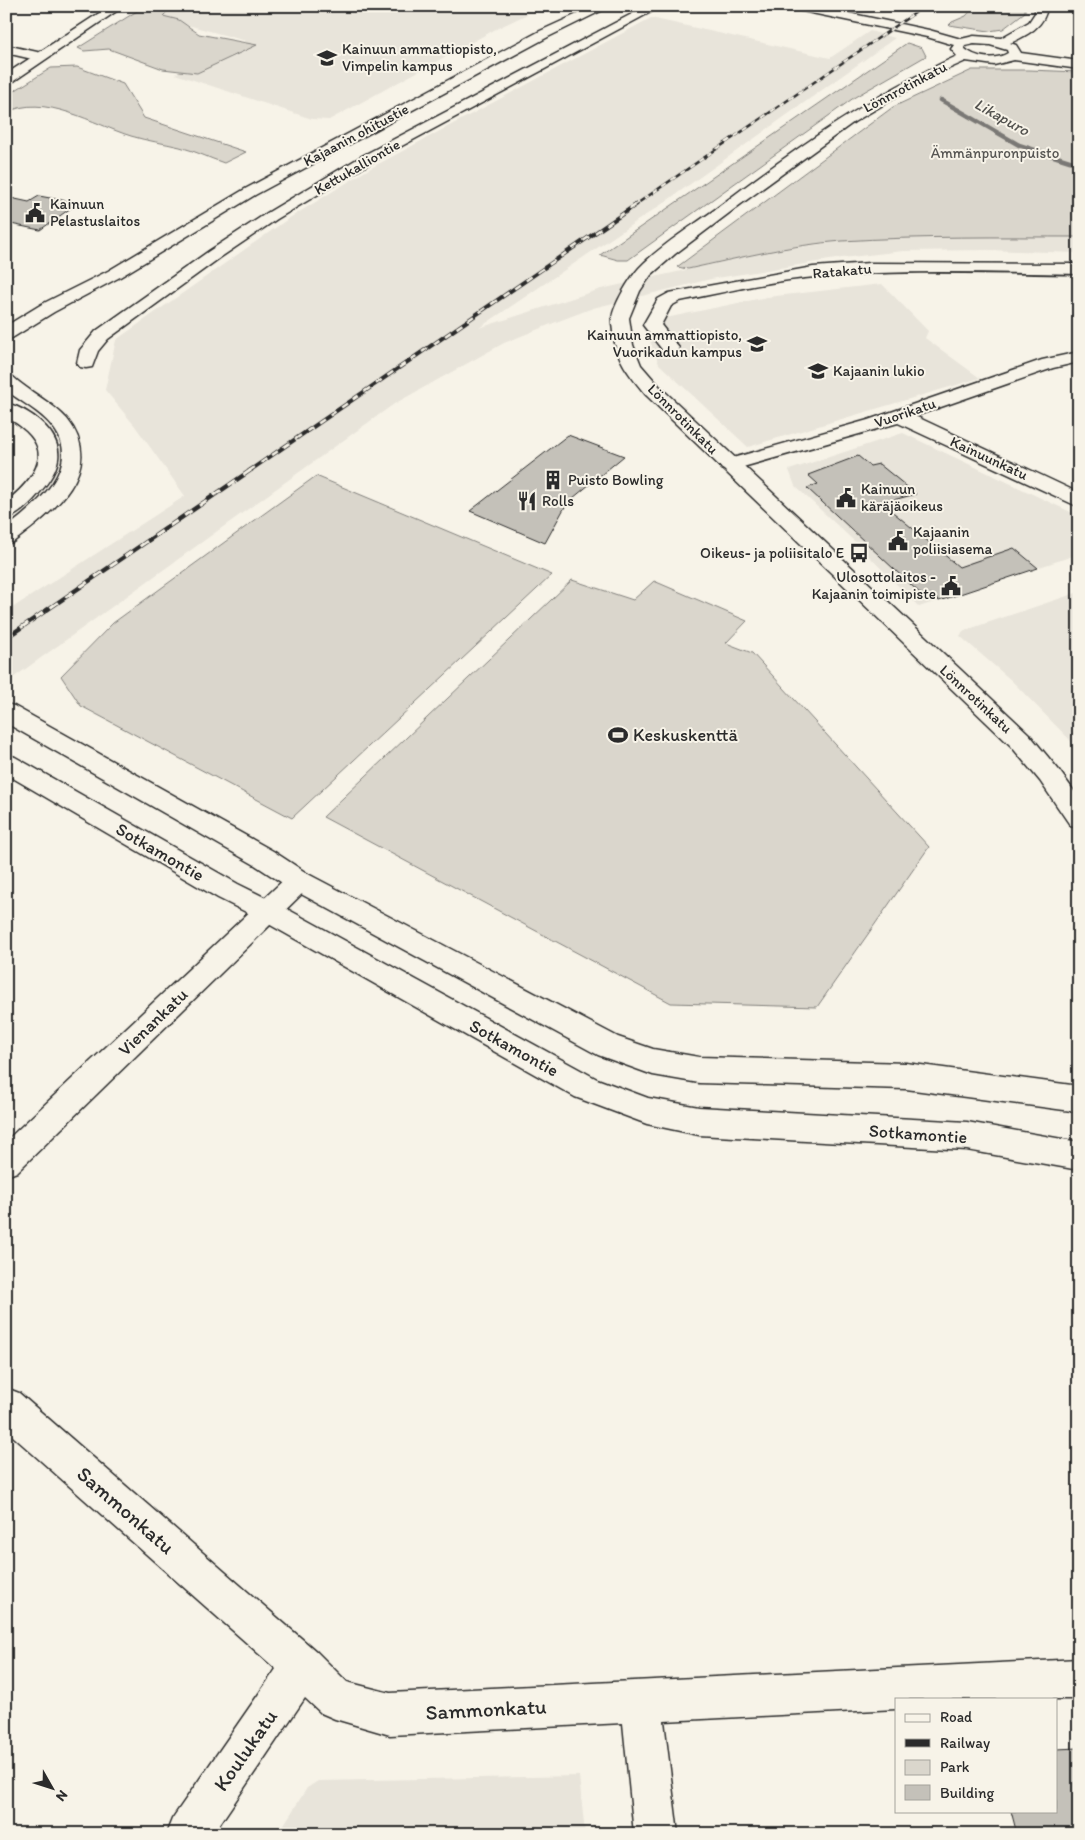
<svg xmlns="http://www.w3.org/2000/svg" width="1085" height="1840" font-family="Itim,sans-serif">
<rect width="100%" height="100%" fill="#f7f3e8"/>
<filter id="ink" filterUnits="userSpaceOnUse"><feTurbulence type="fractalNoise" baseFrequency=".02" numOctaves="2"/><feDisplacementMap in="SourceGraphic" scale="10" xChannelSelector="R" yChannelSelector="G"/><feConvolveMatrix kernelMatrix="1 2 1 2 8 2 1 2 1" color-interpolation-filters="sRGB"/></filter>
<g filter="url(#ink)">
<g fill="#e8e4da">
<path d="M164,6H544L496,29L329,120L312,119L175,74L246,41L155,16Z"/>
<path d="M651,18L830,58L870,31L895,38L665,202L479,328L601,289L766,252L841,241L940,236L1079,237V253L989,250L903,251L842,258L711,279L593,308L556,322L504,343L394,404L6,683V612L185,496L135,426L105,390L116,340L288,219L369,169Z"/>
<path d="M882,284L928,331L925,338L980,378L748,447L659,364L646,331L661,319L767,297Z"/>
<path d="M903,433L1079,516V554L919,607L853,540L795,486L789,470Z"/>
<path d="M1079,592V752L1069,739L1012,681L960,636L963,631Z"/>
<path d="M579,1776L585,1834H278L307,1788L318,1781Z"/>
</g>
<g fill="#dad6cc" stroke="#82807c">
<path d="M145,6L172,7L163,16L179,20L199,34L257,45L197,73L163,69L109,49L84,51L78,48Z"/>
<path d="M975,6H1025V12L1003,29L989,31L949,25L952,22L966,16Z"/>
<path d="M907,43L922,48L926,56L855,97L628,260H618L600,255Z"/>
<path d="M77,67L123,84L144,118L246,152L224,163C209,158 195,151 180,147C164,143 147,141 131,136C95,125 43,92 6,113V96L51,68Z"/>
<path d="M972,70H1029L1079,72V237C1000,237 921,236 842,241C790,245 739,258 688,269L677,267L893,107Z"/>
<path d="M316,476L552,575L292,818L81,706L61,676L113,623Z"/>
<path d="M572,580L633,600L654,581L747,621L726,643L752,653L929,847L817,1007L671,1003L323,817Z"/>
</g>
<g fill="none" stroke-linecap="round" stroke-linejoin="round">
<path stroke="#7a7874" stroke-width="4.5" d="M941,100L1019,145L1079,164"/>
</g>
<g fill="#c4c1b9" stroke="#2b2b2b">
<path d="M39,196L78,203L40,230L6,223V197L29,202Z"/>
<path d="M568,435L624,456L567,503L545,543L470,511Z"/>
<path d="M858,456L870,466L879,464L916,494L882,503L959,567L1014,548L1038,568L939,601L931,594L924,597L807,488L818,484L808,475Z"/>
<path d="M1079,1748V1834H1017L1011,1811H1056V1749Z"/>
</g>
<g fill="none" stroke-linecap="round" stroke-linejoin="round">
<defs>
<g id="street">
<path d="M647,6H662L372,162L277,219L221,257L108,339L98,351L92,367L86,368L80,367L77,363L80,350L96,331L209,251L267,213L362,156Z"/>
<path d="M6,45L46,54L47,57L41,61L6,53Z"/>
<path d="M870,263L1079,264V274C991,273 903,269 815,277C770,281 725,292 680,301L671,306L661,325L679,348L676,352L670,353L664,352L643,325L658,299L669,293L813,267Z"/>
<path d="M1079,352V362L1053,368L915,416L1079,493V507L898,423L729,471L722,469L719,465L722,461L868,420L1042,360Z"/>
<path d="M299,871L308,874L312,881L308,888L17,1172L6,1176V1141L290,874Z"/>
<path d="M6,1388L19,1393L317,1652L347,1682L390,1693L1079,1659V1699H896V1709L664,1721L678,1834H634L623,1723L390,1735L335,1719L321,1713L305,1698L213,1834H166L172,1819L276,1669L6,1430Z"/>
</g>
<g id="secondary">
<path d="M110,6H124L11,83L6,84V74Z"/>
<path d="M791,6H815L929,30L961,39L974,36L1001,38L1029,22L1035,13V6H1047C1046,26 1026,36 1010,43L1016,45L1021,53L1079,61V69L1014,60L994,65L966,61L930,77L854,122L745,201L675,254L651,275L640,291L629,318L633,345L641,365L660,387L1029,734L1058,769L1079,798V827L1070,825L1040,781L1011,746L646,395C629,374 617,361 613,333C613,328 611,322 612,318C614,304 630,278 639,268C661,245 691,227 717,208C793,150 870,96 957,56L951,49L954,45L927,37L797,10ZM974,44L990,45L1007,50L1008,53C995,61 975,58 964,48L965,46Z"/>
</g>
<g id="highway">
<path d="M595,6H611L548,37L255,195L120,277L54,312L12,338L6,339V326L42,304L108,271L245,189L540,31Z"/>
<path d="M6,375L12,376C29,392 52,402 67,419C108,470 52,513 13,542L6,544V528C36,506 85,465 52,426C40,411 21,402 6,390Z"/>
<path d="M6,403C29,409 62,432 58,459C56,474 44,488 34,499C26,507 17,516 6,519V502C44,471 55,444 6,417Z"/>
<path d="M6,704L14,706L273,851L308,874L618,1037L653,1049L699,1057L906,1063L1079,1086V1112L906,1089L699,1083L653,1075L598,1055L290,888L255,865L6,723Z"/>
<path d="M6,754L15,757L238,884L278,904L597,1079L648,1098L699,1107L967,1122L1079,1142V1170L967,1150L699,1135L647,1124L575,1097L258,918L218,898L6,774Z"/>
</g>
</defs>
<use href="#street" stroke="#2b2b2b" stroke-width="3"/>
<use href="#secondary" stroke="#2b2b2b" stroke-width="3"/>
<use href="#highway" stroke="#2b2b2b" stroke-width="3"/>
<use href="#street" fill="#f7f3e8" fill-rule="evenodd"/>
<use href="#secondary" fill="#f7f3e8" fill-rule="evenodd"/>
<use href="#highway" fill="#f7f3e8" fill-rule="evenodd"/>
<defs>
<path id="rail-far2" d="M635,205L925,6"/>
<path id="rail-far1" d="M249,471L637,204"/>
<path id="rail" d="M6,638L251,470"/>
</defs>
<use href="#rail-far2" stroke="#2b2b2b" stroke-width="2.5"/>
<use href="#rail-far1" stroke="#2b2b2b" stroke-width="4"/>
<use href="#rail" stroke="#2b2b2b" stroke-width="4.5"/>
<use href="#rail-far2" stroke="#f7f3e8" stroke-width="2" stroke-dasharray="5.5" stroke-linecap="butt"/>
<use href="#rail-far1" stroke="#f7f3e8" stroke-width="2.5" stroke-dasharray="7" stroke-linecap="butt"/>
<use href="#rail" stroke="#f7f3e8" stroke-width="3" stroke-dasharray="9" stroke-linecap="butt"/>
</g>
</g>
<defs>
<symbol id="school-bare" viewBox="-9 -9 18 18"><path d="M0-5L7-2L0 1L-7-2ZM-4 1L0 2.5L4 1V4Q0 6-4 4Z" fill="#2b2b2b" stroke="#f7f3e8" stroke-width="2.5" paint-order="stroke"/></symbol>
<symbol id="civic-bare" viewBox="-9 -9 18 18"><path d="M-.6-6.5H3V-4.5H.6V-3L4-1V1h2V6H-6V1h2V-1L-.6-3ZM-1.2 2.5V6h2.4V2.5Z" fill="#2b2b2b" stroke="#f7f3e8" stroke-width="2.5" paint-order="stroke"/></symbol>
<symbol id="building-bare" viewBox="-9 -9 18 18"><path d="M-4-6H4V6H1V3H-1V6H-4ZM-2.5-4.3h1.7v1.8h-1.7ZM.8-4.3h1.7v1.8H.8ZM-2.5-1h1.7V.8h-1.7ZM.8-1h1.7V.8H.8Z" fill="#2b2b2b" stroke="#f7f3e8" stroke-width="2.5" paint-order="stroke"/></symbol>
<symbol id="restaurant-bare" viewBox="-9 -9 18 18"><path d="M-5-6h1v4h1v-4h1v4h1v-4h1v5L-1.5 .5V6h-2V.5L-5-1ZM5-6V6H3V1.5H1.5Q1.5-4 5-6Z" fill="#2b2b2b" stroke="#f7f3e8" stroke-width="2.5" paint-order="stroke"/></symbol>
<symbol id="bus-bare" viewBox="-9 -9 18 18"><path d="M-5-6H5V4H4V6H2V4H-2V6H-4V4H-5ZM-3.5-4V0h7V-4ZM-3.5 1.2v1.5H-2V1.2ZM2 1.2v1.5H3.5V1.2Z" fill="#2b2b2b" stroke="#f7f3e8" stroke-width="2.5" paint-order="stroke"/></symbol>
<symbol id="stadium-bare" viewBox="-9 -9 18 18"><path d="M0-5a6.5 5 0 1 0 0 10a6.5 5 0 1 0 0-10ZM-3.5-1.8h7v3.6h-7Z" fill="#2b2b2b" stroke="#f7f3e8" stroke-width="2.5" paint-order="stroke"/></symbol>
</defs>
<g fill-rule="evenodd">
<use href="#school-bare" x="313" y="44" width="28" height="28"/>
<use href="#civic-bare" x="21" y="199" width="28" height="28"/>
<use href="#school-bare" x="743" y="330" width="28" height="28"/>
<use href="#school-bare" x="804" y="357" width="28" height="28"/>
<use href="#building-bare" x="539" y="466" width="28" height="28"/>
<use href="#civic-bare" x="832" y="484" width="28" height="28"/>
<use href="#restaurant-bare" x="513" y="487" width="28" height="28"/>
<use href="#civic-bare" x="884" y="527" width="28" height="28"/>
<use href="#bus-bare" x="845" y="539" width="28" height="28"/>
<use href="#civic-bare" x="937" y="572" width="28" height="28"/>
<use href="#stadium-bare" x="604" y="721" width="28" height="28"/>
</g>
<g text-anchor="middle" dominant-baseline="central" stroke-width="4" stroke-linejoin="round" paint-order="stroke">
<g font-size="15" fill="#2b2b2b" stroke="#f7f3e8" text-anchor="start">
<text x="342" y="49">Kainuun ammattiopisto,<tspan x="342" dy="17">Vimpelin kampus</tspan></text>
<text x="50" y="204">Kainuun<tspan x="50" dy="17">Pelastuslaitos</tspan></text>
<text x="742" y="335" text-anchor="end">Kainuun ammattiopisto,<tspan x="742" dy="17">Vuorikadun kampus</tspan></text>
<text x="833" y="371">Kajaanin lukio</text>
<text x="568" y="480">Puisto Bowling</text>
<text x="861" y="489">Kainuun<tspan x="861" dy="17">käräjäoikeus</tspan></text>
<text x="542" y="501">Rolls</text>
<text x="913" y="532">Kajaanin<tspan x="913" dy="17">poliisiasema</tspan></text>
<text x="844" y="553" text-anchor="end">Oikeus- ja poliisitalo E</text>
<text x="936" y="577" text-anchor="end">Ulosottolaitos -<tspan x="936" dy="17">Kajaanin toimipiste</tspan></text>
</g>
<g font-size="15" fill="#2b2b2b" stroke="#f7f3e8">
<text transform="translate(905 87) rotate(-28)">Lönnrotinkatu</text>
<text transform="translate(356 135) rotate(-28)">Kajaanin ohitustie</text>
<text transform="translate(357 167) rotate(-30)">Kettukalliontie</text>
<text transform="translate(842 271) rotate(-5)">Ratakatu</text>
<text transform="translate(905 413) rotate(-19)">Vuorikatu</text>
<text transform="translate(683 419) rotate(45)">Lönnrotinkatu</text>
<text transform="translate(989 458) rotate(25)">Kainuunkatu</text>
<text transform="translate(976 699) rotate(43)">Lönnrotinkatu</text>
</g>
<g font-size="15" fill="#575653" stroke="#f7f3e8">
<text x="995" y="153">Ämmänpuronpuisto</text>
</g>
<g font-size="16" font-style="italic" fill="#53524f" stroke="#f7f3e8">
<text transform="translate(1002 117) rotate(29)">Likapuro</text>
</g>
<g font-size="18" fill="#2b2b2b" stroke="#f7f3e8" text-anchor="start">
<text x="633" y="735">Keskuskenttä</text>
</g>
<g font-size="18" fill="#2b2b2b" stroke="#f7f3e8">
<text transform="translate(160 852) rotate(30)">Sotkamontie</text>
<text transform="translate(153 1022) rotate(-44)">Vienankatu</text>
<text transform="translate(514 1048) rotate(29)">Sotkamontie</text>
<text transform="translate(918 1134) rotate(4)">Sotkamontie</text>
</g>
<g font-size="21" fill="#2b2b2b" stroke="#f7f3e8">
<text transform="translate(126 1510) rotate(41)">Sammonkatu</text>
<text transform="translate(486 1709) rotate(-3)">Sammonkatu</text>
<text transform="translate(245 1750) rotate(-55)">Koulukatu</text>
</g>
</g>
<rect width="1085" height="1840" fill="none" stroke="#f7f3e8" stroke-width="25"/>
<rect x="12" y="12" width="1060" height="1815" fill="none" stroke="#2b2b2b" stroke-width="2" filter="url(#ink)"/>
<rect x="895" y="1698" width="162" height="115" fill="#f7f3e8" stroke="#a5a39c"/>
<rect x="905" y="1714" width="25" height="8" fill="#f7f3e8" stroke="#a5a39c"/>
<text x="940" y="1722" font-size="15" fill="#2b2b2b">Road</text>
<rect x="905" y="1739" width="25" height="8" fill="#2b2b2b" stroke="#a5a39c"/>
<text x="940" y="1748" font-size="15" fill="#2b2b2b">Railway</text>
<rect x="905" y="1760" width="25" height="15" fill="#dad6cc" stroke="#a5a39c"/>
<text x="940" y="1772" font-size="15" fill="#2b2b2b">Park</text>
<rect x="905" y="1785" width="25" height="15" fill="#c4c1b9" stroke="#a5a39c"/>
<text x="940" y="1798" font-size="15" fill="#2b2b2b">Building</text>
<g transform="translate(52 1788) rotate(129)" stroke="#f7f3e8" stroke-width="4" paint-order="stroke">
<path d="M0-4L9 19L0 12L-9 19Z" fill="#2b2b2b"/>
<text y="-8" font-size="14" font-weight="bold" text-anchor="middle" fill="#2b2b2b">N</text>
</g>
</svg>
